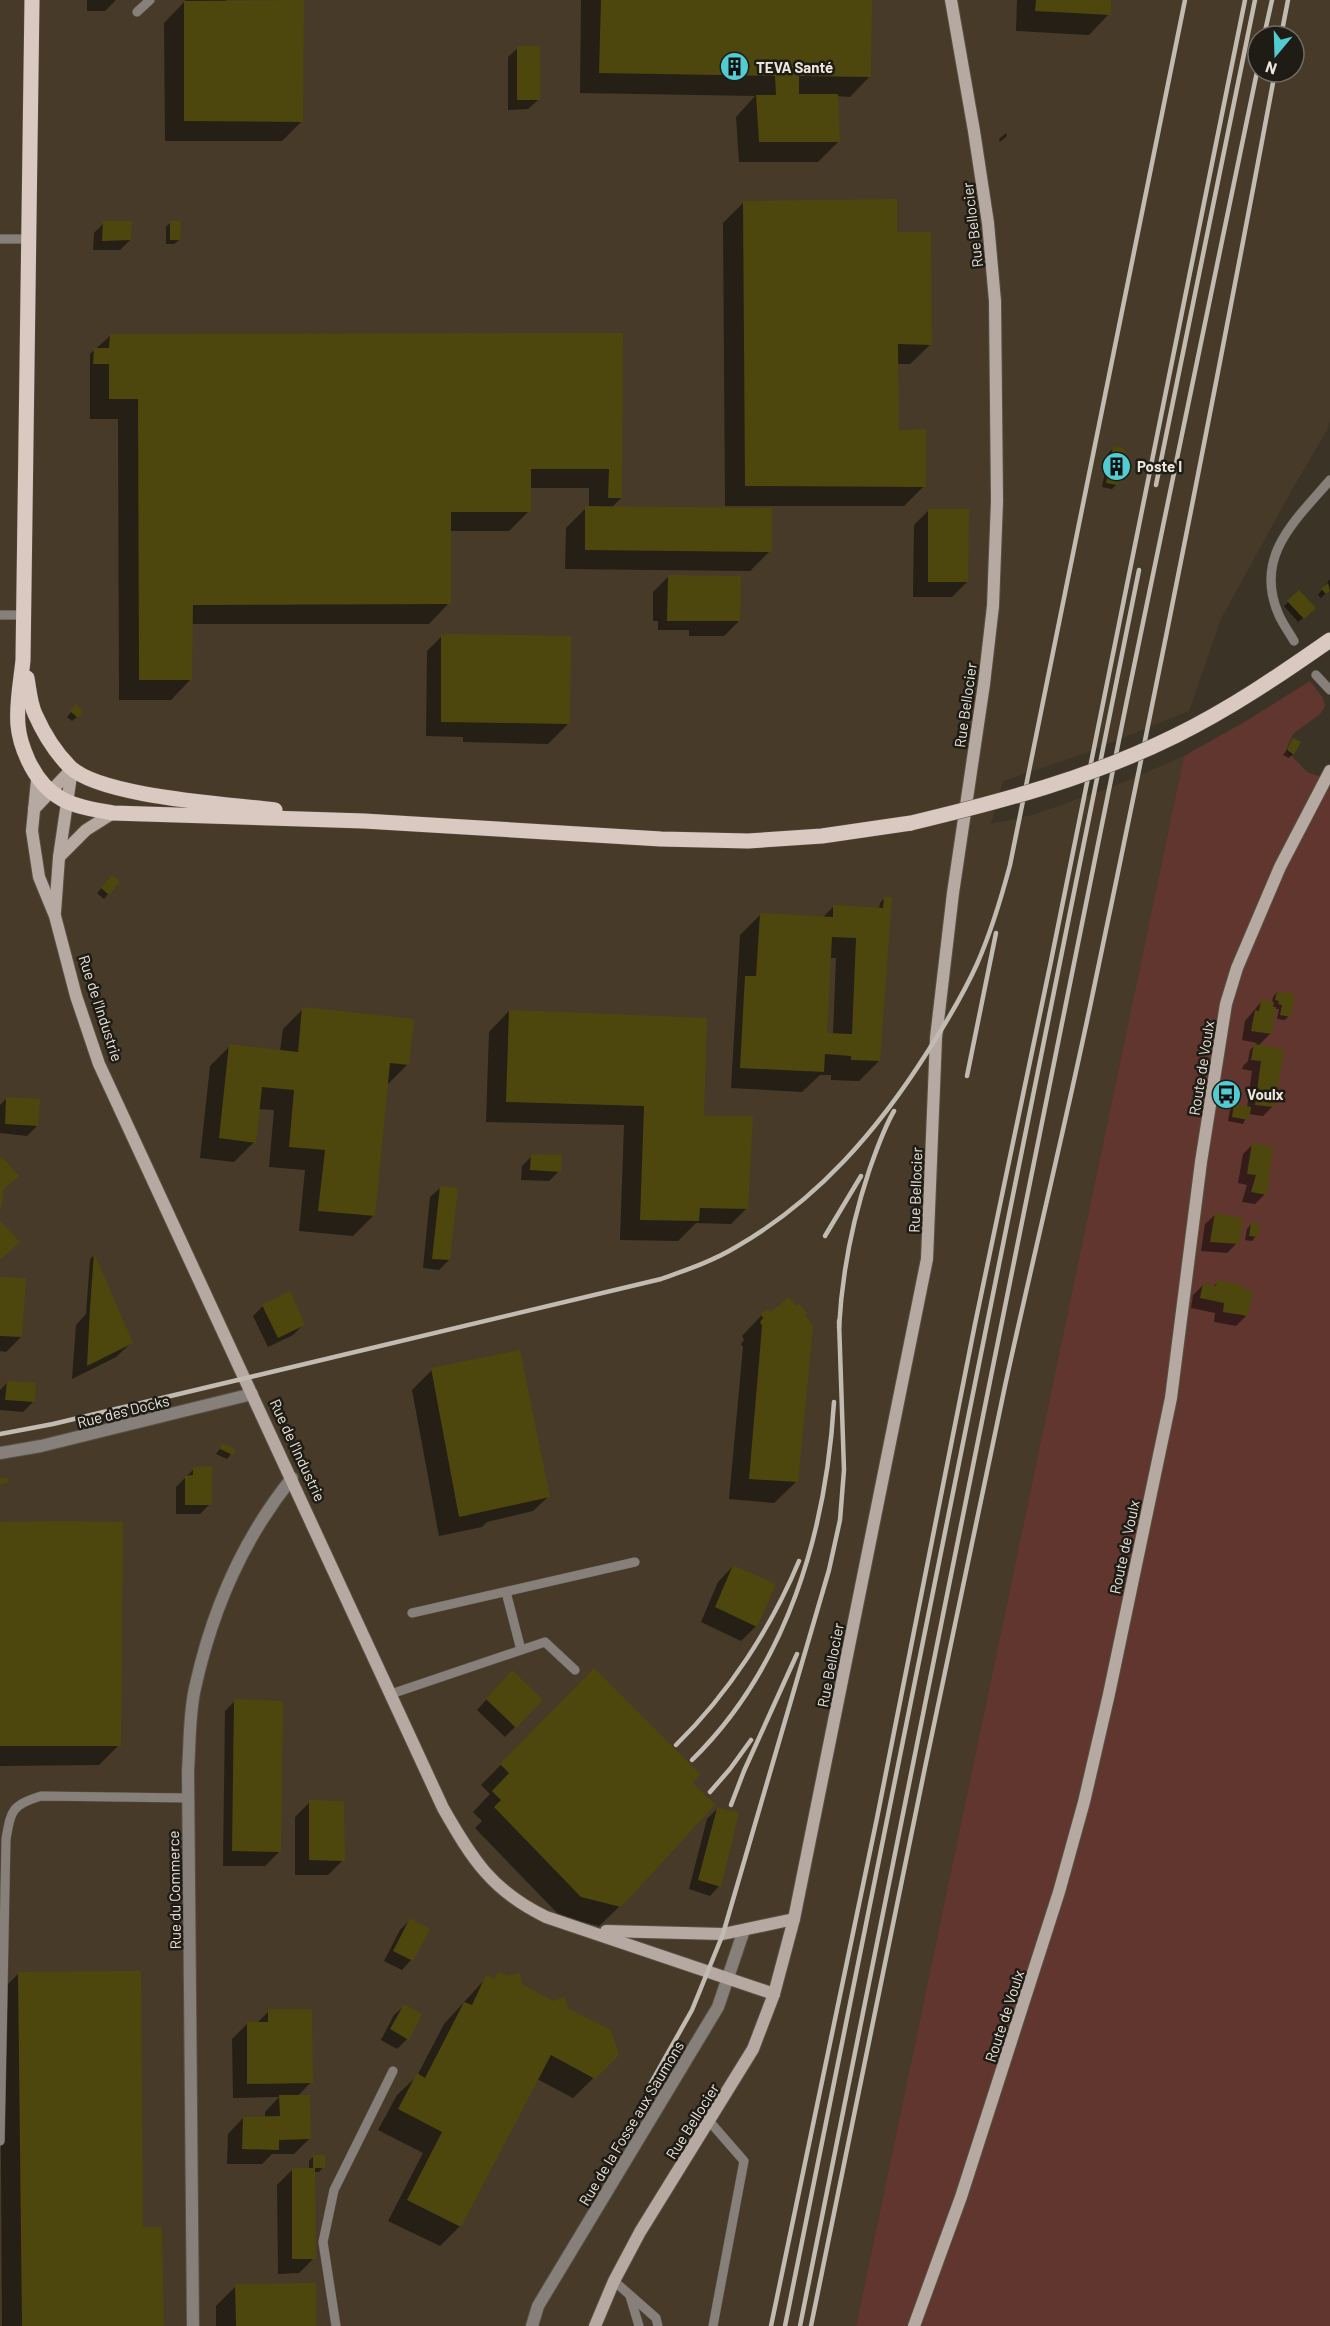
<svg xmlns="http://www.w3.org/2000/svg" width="1330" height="2326" font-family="Barlow,sans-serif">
<rect width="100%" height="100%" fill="#3b3325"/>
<path fill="#473a28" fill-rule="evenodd" d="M0,0H1330V422L1327,430L1293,488L1221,619L1189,711L1086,753L1003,781L991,824L1036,814L1117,785L1184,756L856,2326H0ZM1258,36H1294V72H1258Z"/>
<path fill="#61362f" d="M1310,681L1323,698L1325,706L1320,714L1293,734L1286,750L1307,772L1330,780V2326H856L1184,756L1246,721Z"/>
<g fill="#0007" fill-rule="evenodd">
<path d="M87,0H115V1L105,11H87Z"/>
<path d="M186,0H226L302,121L282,141H165L164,23Z"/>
<path d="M581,0H870V76L850,97L836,96L838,142L818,162H739L736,117L755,96L580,93Z"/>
<path d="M1017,0H1110L1109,14L1089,35L1016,31Z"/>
<path d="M518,48L538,100L528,109L508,110V57Z"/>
<path d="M1006,133L1007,136L1000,142L999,139Z"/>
<path d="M743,203L896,233L931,344L910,364H896L897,431L924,486L904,506H725L723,223Z"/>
<path d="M171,222L179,240L174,244H166V227Z"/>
<path d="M104,223L130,240L120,250H93L94,233Z"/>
<path d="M621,335V498L611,508L770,551L750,571L565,569L566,528L586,508H589V488H530L529,511L509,531H450L449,603L429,624H191V679L171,700H119L118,419H90V354L110,336Z"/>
<path d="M1114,448L1117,484L1112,489L1102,487L1109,452Z"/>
<path d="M929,510L967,582L952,597H913L914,525Z"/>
<path d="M668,577L739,621L724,636H689V630H658V621H653V592Z"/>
<path d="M1330,579V591L1329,590L1321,598L1318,595Z"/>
<path d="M1299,592L1310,613L1298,622L1284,606Z"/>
<path d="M442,636L569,723L548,744L463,742V737L426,736L427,651Z"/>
<path d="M72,711L77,717L72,721L67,717Z"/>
<path d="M1294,740L1293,754L1289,758L1283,755Z"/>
<path d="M107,882L108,894L104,899L97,893Z"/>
<path d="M884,899L879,1061L859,1081L831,1080V1075H820L802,1092L731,1088L740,935L760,915L822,918L834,906L879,909L880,903ZM830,958H836L833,1035L825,1034Z"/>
<path d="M1277,992L1289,1016L1285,1020L1277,1019L1279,1009H1274L1271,1033L1258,1046L1273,1106L1263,1116L1248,1114L1243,1124L1228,1121L1230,1110L1234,1105L1247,1108L1252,1071L1242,1069L1243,1066L1248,1061L1250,1050L1257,1043L1242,1040L1245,1021L1261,1002L1272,1003L1273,997Z"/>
<path d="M303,1009L408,1064L387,1085L373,1216L353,1236L299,1231L305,1170L269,1167L274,1110L258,1109L254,1142L234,1162L200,1158L210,1066L230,1046L280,1051L283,1029Z"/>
<path d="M509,1011L702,1120L746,1209L731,1224L696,1223L678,1241L620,1240L624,1125L486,1122L489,1032Z"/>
<path d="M7,1098L37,1126L27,1136L0,1133V1105Z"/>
<path d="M1253,1144L1265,1194L1255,1204L1242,1202L1247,1185L1238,1183L1243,1154Z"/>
<path d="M532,1156L559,1171L549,1181L521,1180L522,1166Z"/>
<path d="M440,1188L449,1260L439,1270L423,1268L430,1197Z"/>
<path d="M1215,1215L1237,1243L1227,1253L1201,1251L1205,1224Z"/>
<path d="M1251,1224L1256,1236L1252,1241L1245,1240L1247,1229Z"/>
<path d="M93,1256L132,1342L116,1357L72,1379L76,1325L86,1314L90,1259Z"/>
<path d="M0,1278L21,1337L6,1352L0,1351Z"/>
<path d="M1218,1282L1246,1316L1236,1326L1214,1322L1215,1313L1191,1308L1193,1295L1203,1285L1213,1287Z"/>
<path d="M263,1306L303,1325L293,1335L268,1347L253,1316Z"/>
<path d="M762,1315L804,1316L796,1482L774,1503L729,1499L743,1347L741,1344L744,1340L742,1336Z"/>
<path d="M432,1370L549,1496L533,1511L487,1522L482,1527L439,1536L412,1390Z"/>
<path d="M7,1383L33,1402L23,1412L0,1410V1390Z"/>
<path d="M223,1445L234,1450L227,1459L216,1454Z"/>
<path d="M194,1469L210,1504L200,1514H176V1487Z"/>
<path d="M0,1525L119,1745L99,1765L0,1766Z"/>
<path d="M733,1566L756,1626L741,1641L701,1622L718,1582Z"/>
<path d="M502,1682L541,1700L505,1737L477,1710Z"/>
<path d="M574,1690L691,1783L620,1906L599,1926L561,1917L475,1828L482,1821L473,1812L490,1794L481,1785Z"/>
<path d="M235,1701L280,1851L265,1866H223L225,1711Z"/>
<path d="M310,1802L343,1860L328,1875H295V1817Z"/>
<path d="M717,1809L719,1886L710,1896L689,1889L707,1819Z"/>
<path d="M410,1920L428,1929L411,1960L402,1970L384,1961L400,1930Z"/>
<path d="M19,1973L142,2229L163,2326H2L0,1992Z"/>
<path d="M499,1974L567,2010L617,2055L573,2098L537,2079L460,2226L440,2246L388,2221L423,2153L378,2130L397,2095L417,2076L444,2024L487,1977L493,1980Z"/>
<path d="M404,2006L407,2039L397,2049L381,2040L394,2015Z"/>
<path d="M269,2011L311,2082L297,2097L309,2139L294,2154H272L262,2164H227L228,2134L243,2118H265V2112L279,2097L233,2098L232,2039L247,2024L259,2023V2021Z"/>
<path d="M314,2156L323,2167L319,2172H314V2258L299,2273L278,2274L277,2185L293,2169H309V2161Z"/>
<path d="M236,2286L315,2326H216V2306Z"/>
</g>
<g fill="#4e470d" fill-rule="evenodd">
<path d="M304,0L303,122L184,121V1Z"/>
<path d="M601,0H872L871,77L799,76V94H838L840,142H759L756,95H776L775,76L599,73Z"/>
<path d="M1036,0H1111V15L1035,11Z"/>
<rect x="517" y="46" width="23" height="54"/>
<path d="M897,199V232H931L932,345L898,344L899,430L926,429V487L745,486L743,201Z"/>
<path d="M103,221H132L131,240L102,241Z"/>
<path d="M170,221H181L180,240H170Z"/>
<path d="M623,333L622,498H608L609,469H531V512H451V604L193,605L192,680H139L138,399H109V364H93L94,348H109L110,334Z"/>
<path d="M1113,446L1125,449L1118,485L1106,483Z"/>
<path d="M585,506L772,508V552L585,550Z"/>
<path d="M928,509H969L968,582H928Z"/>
<path d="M668,575L741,576L740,621H667Z"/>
<path d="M1328,583L1330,591L1326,594L1321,589Z"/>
<path d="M1299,590L1316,608L1304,619L1287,601Z"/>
<path d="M441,634L571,636L570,724L441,722Z"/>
<path d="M76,704L83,711L78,718L70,711Z"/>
<path d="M1293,738L1301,742L1294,755L1287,750Z"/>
<path d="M112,875L120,882L109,895L101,888Z"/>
<path d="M884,897H892L880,1061L851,1060V1056L825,1054L824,1072L740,1068L745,976H756L760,913L833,917V905L883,908ZM832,937L856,938L852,1034L827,1033Z"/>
<path d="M1277,991L1295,994L1291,1017L1280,1015L1282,1005L1278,1004L1279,1001L1275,1000Z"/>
<path d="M1261,1000L1274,1002L1273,1007H1276L1272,1034L1251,1031L1255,1010L1259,1011Z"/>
<path d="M302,1007L414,1019L409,1065L390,1063L375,1216L318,1211L325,1150L289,1147L294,1090L262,1087L256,1143L219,1138L229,1044L298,1052Z"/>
<path d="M509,1010L707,1018L704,1116H753L748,1209L700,1208L699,1221L640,1220L644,1106L506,1102Z"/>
<path d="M1254,1044L1284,1049L1275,1107L1255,1105L1261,1061L1251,1060Z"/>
<path d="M6,1097L40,1099L38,1126L5,1124Z"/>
<path d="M1234,1104L1251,1107L1249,1120L1232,1117Z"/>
<path d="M1252,1143L1273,1147L1267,1195L1251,1192L1256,1175L1247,1174Z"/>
<path d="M531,1154L562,1155L561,1172L530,1170Z"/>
<path d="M2,1157L19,1176L3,1190L2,1207H0V1159Z"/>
<path d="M440,1186L458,1188L450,1260L432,1259Z"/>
<path d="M1215,1213L1243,1218L1239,1244L1210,1242Z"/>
<path d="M0,1221L20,1242L0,1260Z"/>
<path d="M1251,1222L1260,1224L1258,1237L1249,1236Z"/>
<path d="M94,1253L133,1343L87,1366L90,1308Z"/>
<path d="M0,1277L26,1278L22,1337L0,1336Z"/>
<path d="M1217,1280L1243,1285L1242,1288L1253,1291L1248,1316L1223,1312L1224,1303L1200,1298L1203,1283L1216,1286Z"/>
<path d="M290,1291L305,1325L278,1338L262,1305Z"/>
<path d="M789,1297L796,1306L799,1304L807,1313L805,1315L813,1326L798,1482L749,1479L762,1326L760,1322L763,1318L761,1314L768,1309L771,1312Z"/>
<path d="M520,1350L550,1497L459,1517L431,1368Z"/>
<path d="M7,1381L36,1383L35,1402L5,1400Z"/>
<path d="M222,1443L236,1450L233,1455L220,1449Z"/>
<path d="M212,1466V1505H185V1476L193,1475V1467Z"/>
<path d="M7,1477L9,1482L0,1485V1479Z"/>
<path d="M61,1521L123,1522L121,1746H0V1522Z"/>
<path d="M733,1565L776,1584L757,1627L715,1607Z"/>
<path d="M594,1668L700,1774L693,1783L715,1805L621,1907L581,1897L494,1807L501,1800L492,1791L509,1773L500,1764Z"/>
<path d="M512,1670L543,1700L516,1728L486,1699Z"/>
<path d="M234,1699L283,1701L281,1852L232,1851Z"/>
<path d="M309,1800L344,1801L345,1861L309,1860Z"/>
<path d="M717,1808L739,1812L721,1887L698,1880Z"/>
<path d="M410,1918L430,1929L413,1961L393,1951Z"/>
<path d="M141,1971L143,2227H162L164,2326H22L18,1972Z"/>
<path d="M498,1972L508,1976L520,1973L522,1984L553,2001L564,1997L569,2009L611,2030L619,2055L595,2079L551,2055L461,2227L407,2200L442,2132L398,2109L417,2073L425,2078L464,2002L472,2005L486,1975L494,1979Z"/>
<path d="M404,2004L422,2014L409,2040L390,2029Z"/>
<path d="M268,2009H312L313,2083L247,2084V2022H268Z"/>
<path d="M279,2095H310L311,2139L279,2140V2150L242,2149L243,2117L280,2116Z"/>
<path d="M313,2155H325V2168H315L316,2259H292V2168H313Z"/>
<path d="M316,2283V2326H236L235,2284Z"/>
</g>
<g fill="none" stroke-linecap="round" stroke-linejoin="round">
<defs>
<g id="lane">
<path d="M137,12L150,0"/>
<path d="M0,239H28"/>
<path d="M0,615H24"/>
<path d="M1294,641C1289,632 1282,623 1278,613C1254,555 1296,520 1330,480"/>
<path d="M1316,675L1330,690"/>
<path d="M506,1592L521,1650"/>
<path d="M412,1613L635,1562"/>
<path d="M391,1694L545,1642L575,1670"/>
<path d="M710,2122L744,2161L713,2326"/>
<path d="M0,2141L6,1839C11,1811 11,1805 41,1796L188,1798"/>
<path d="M614,2281L656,2318L658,2326"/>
<path d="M630,2296L639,2326"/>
<path d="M336,2326L323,2242L334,2190L393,2071"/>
</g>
<g id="street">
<path d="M0,1453L41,1446L252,1394"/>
<path d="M193,2326L188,1770C190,1743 189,1714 195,1688C212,1610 242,1540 292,1478"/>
<path d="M532,2326L538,2306L718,2007L744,1930"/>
</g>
<g id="secondary">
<path d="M37,780L32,831L39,877L55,916L76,996L99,1064L443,1808C472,1859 492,1891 546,1917L774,1994"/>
<path d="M34,809L72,769"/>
<path d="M59,857L86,830L113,813"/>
<path d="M55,912L59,857L72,769"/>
<path d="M606,1931L723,1934L794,1919"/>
<path d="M595,2326L614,2281L640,2232L753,2049L774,1994L794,1919L927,1259L936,1038L953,893L984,684L993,606L997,501L995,301L988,223L974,131L951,0"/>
<path d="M914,2326L961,2197L1059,1892L1084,1802L1109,1694L1171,1398L1201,1162L1226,1004L1237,968L1280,867L1330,771"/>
</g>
<g id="primary">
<path d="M32,0L23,660C21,681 16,704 18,725C19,738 23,749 28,760C47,801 72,806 113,813L364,821L661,839L748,841L822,836L911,823"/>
<path d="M27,678C29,689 30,703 35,714C43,732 56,753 70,767C101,797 229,804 275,810"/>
</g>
</defs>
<use href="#lane" stroke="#575042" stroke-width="10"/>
<use href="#street" stroke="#575042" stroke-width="14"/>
<use href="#secondary" stroke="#575042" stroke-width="14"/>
<use href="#primary" stroke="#575042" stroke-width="16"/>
<use href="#lane" stroke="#867f7a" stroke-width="9"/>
<use href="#street" stroke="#867f7a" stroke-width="12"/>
<use href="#secondary" stroke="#b5a9a1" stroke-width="12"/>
<use href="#primary" stroke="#d9c9c0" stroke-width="15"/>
<g stroke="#c1bbb1" stroke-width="4.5">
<path d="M1264,36L1272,0"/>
<path d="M1281,36L1288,0"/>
<path d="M1156,485L1255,0"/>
<path d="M967,1076L996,933"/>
<path d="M825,1236L861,1176"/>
<path d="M839,1328C842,1273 852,1222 869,1171C876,1151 883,1130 894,1111"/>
<path d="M0,1434L53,1424L661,1279C686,1270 713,1261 736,1247C818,1200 878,1130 928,1051C946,1023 963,995 977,964C991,932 1001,899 1010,865L1185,0"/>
<path d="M676,1745C729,1693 771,1628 799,1561"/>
<path d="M692,1760C787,1667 826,1533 834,1402"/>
<path d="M710,1792L730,1769L751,1740"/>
<path d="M731,1805L744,1771L797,1654"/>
<path d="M647,2090L692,2010L723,1934L829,1570L840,1520L844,1470L839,1321"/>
<path d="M771,2326L877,1818L975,1324L1051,961L1245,0"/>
<path d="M785,2326L1139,570"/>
<path d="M800,2326L1126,705L1258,67"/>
<path d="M811,2326C875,2012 938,1699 1005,1386C1033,1258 1064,1131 1091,1002C1156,693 1217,383 1275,72"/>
</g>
<defs>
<path id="primary-bridge" d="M911,823C1003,801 1090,778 1175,736C1230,709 1280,675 1330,640"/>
</defs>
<use href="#primary-bridge" stroke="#575042" stroke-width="16" stroke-linecap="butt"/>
<use href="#primary-bridge" stroke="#d9c9c0" stroke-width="15"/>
</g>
<defs>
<symbol id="building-disc" viewBox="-11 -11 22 22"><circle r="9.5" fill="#51ccd2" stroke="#1f1b15"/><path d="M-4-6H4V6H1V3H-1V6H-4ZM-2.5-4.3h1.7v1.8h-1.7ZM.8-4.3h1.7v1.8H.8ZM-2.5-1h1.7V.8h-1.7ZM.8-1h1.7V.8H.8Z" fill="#111"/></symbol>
<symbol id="bus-disc" viewBox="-11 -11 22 22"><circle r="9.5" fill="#51ccd2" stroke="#1f1b15"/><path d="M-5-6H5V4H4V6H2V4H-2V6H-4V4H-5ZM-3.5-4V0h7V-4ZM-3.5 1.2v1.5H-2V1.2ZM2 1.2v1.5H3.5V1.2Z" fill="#111"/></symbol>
</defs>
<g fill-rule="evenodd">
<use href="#building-disc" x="718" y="50" width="33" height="33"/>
<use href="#building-disc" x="1100" y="450" width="33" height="33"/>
<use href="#bus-disc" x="1210" y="1078" width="33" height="33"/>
</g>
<g text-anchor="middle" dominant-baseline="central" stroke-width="5" stroke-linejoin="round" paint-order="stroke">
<g font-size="15" font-weight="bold" fill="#ece6dd" stroke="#1f1b15" text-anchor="start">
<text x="756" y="67">TEVA Santé</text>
<text x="1137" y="466">Poste I</text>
<text x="1247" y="1094">Voulx</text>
</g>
<g font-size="15" fill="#ece6dd" stroke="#1f1b15">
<text transform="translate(972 225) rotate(-97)">Rue Bellocier</text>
<text transform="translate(965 705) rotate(-82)">Rue Bellocier</text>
<text transform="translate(101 1008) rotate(72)">Rue de l'Industrie</text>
<text transform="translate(1201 1068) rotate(-81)">Route de Voulx</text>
<text transform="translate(915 1190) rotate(-88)">Rue Bellocier</text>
<text transform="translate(123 1411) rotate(-14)">Rue des Docks</text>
<text transform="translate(298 1450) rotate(65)">Rue de l'Industrie</text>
<text transform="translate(1124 1547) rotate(-78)">Route de Voulx</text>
<text transform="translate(830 1665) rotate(-79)">Rue Bellocier</text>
<text transform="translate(174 1890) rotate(-91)">Rue du Commerce</text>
<text transform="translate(1004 2016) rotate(-72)">Route de Voulx</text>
<text transform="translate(692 2121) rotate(-58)">Rue Bellocier</text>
<text transform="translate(631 2123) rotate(-59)">Rue de la Fosse aux Saumons</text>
</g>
</g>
<g transform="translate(1276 54) rotate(199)"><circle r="28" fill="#1f1b15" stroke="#716c65" stroke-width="1.5"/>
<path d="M0-4.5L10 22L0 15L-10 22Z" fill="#51ccd2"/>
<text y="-9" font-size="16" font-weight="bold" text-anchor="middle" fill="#ece6dd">N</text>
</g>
</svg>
